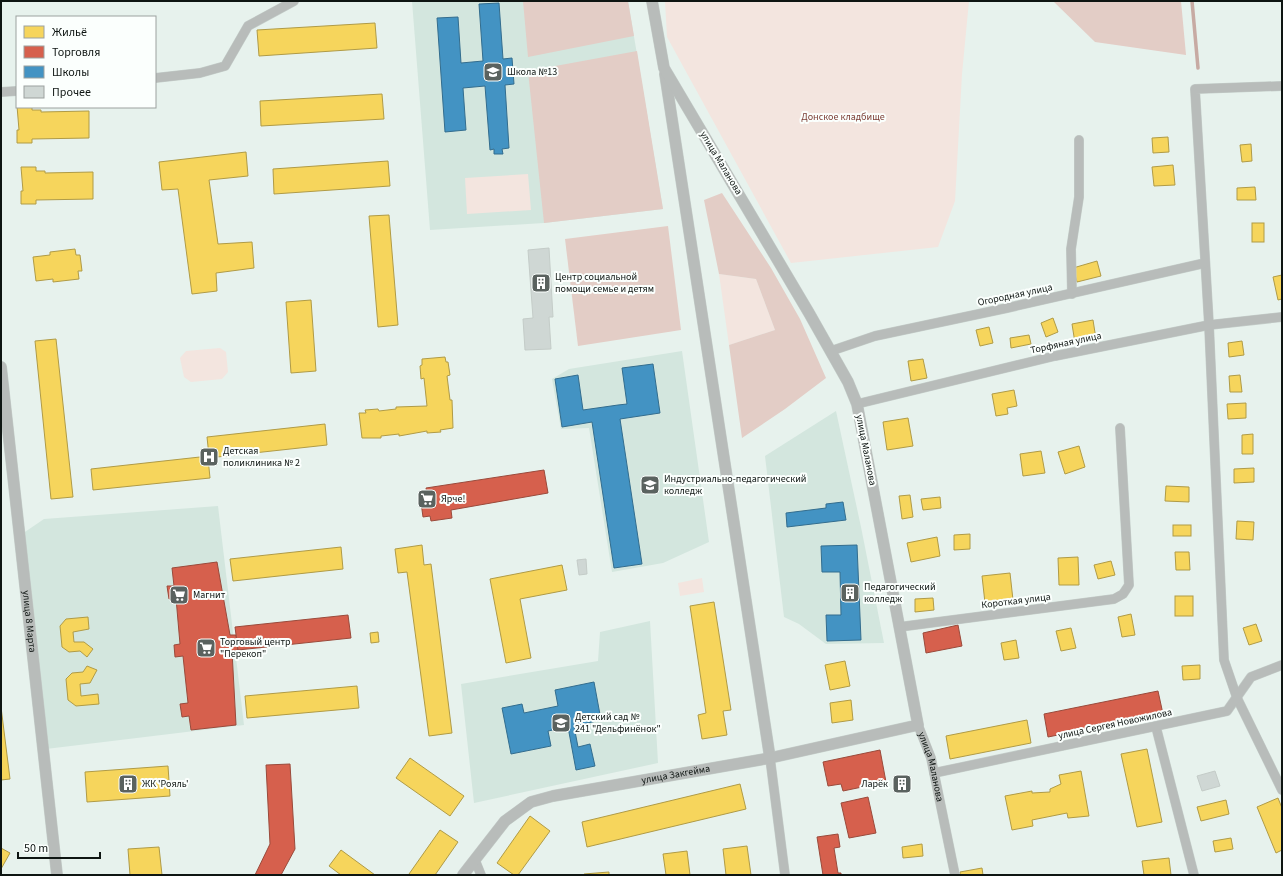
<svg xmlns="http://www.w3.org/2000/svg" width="1283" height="876" font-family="'Source Sans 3',sans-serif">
<rect width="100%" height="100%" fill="#e7f2ed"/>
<g fill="#d3e6de">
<path d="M412,1H628L663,209L544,223L430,230Z"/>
<path d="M682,351L709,542L663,563L612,572L589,428L561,429L552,379L569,369Z"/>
<path d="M836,411L861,527L884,643L826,644L799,624L784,617L765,456Z"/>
<path d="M218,506L244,725L46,749L22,534L44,519Z"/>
<path d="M650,621L658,763L474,803L461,684L598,661L600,632Z"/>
</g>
<g fill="#f3e5df">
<path d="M665,1H969L962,74L955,201L938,247L791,263L667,37Z"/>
<path d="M528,174L531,210L467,214L465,178Z"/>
<path d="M719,274L756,279L775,330L729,345Z"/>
<path d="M220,348L226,352L228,372L222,379L191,382L184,377L180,358L186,351Z"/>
<path d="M702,578L704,592L680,596L678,583Z"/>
</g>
<g fill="#e3cdc6">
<path d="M523,1H628L634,36L528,57Z"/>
<path d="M1053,1H1181L1186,55L1095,42Z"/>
<path d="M637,51L663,209L544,223L528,71Z"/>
<path d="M722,193L771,268L800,319L826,378L785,409L742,438L729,345L775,330L756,279L719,274L704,200Z"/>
<path d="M668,226L681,330L578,346L565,239Z"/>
</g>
<g fill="#f6d55c" stroke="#b09b46">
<path d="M375,23L377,48L259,56L257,30Z"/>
<path d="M382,94L384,119L261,126L260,101Z"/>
<path d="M17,106L32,107V110H41V112L89,111V138L32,139V143H17V130H19Z"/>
<path d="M1168,137L1169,152L1153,153L1152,138Z"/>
<path d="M1251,144L1252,161L1242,162L1240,145Z"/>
<path d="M246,152L248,176L209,180L218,244L252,242L254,268L216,273L217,291L192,294L178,189L162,190L159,162Z"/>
<path d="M388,161L390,186L274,194L273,169Z"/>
<path d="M1173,165L1175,185L1154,186L1152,167Z"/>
<path d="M21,167H36V171H45V173L93,172V199L36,200V204H21V191H23Z"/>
<path d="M1255,187L1256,200H1237V188Z"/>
<path d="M389,215L398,325L378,327L369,216Z"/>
<rect x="1252" y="223" width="12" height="19"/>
<path d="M75,249L76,255H80L82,271H78L79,279L53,282V279L36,281L33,257L50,255V252Z"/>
<path d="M1097,261L1101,276L1077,282L1073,268Z"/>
<path d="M1282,275V299L1278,300L1273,277Z"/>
<path d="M311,300L316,371L291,373L286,302Z"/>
<path d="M1053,318L1058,332L1046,337L1041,323Z"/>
<path d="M1093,320L1096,339L1075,343L1072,324Z"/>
<path d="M989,327L993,343L980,346L976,330Z"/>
<path d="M1029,335L1031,344L1011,348L1010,338Z"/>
<path d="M56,339L73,497L51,499L35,341Z"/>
<path d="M1242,341L1244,355L1229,357L1228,343Z"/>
<path d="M445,357L446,362H448L450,375L447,376L450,400H452L453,428L440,430L441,432L427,433V431L399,436V434L381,436V438H362L359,413H366L365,410L378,409L379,411L396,409V407L427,406L424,378L421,379L420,366L422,365V359Z"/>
<path d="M923,359L927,378L911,381L908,361Z"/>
<path d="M1240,375L1242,392H1230L1229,376Z"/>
<path d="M1014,390L1017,406L1007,408L1008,414L996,416L992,394Z"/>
<path d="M1246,403V418L1228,419L1227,404Z"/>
<path d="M908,418L913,446L887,450L883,422Z"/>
<path d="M325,424L327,445L208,458L210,478L93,490L91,469L209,456L207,437Z"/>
<path d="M1253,434V454H1242V435Z"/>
<path d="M1079,446L1085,467L1065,474L1058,452Z"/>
<path d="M1041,451L1045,473L1023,476L1020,454Z"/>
<path d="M1254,468V482L1234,483V469Z"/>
<path d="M1166,486L1189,487V502L1165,501Z"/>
<path d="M910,495L913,517L902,519L899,496Z"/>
<path d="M940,497L941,508L923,510L921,499Z"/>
<path d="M1237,521L1254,522L1253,540L1236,539Z"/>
<rect x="1173" y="525" width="18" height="11"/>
<path d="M970,534V549L954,550V535Z"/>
<path d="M937,537L940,556L911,562L907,543Z"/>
<path d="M422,545L424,565L431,564L452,733L429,736L407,572L398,573L395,549Z"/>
<path d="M341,547L343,569L233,581L230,559Z"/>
<path d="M1175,552H1189L1190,570H1176Z"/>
<path d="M1078,557L1079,585H1059L1058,558Z"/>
<path d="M1111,561L1115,575L1098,579L1094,565Z"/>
<path d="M562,565L567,590L520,599L531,658L506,663L490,579Z"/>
<path d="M1010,573L1013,600L985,603L982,576Z"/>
<rect x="1175" y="596" width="18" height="20"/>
<path d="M933,598L934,610L915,612V599Z"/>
<path d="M714,602L731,710L723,711L727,735L702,739L698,715L706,713L690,606Z"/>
<path d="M1131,614L1135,635L1122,637L1118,617Z"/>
<path d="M88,617L89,629L73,632L74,642H84L93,649L87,657L80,651L69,652L62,647L60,626L66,619Z"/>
<path d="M1256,624L1262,641L1249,645L1243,628Z"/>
<path d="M1071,628L1076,648L1061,651L1056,631Z"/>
<path d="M378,632L379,642L371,643L370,633Z"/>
<path d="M1016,640L1019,658L1004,660L1001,643Z"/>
<path d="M845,661L850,686L830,690L825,665Z"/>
<path d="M1200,665V679L1183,680L1182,666Z"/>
<path d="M87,666L97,670L90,683L80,684L81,696L98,694L99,704L76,706L68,700L66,679L72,673L83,672Z"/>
<path d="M357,686L359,708L247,718L245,696Z"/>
<path d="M851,700L853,720L832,723L830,703Z"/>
<path d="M1,707L10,779L1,780Z"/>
<path d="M1027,720L1031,743L950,759L946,736Z"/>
<path d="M1147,749L1162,822L1137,827L1121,754Z"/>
<path d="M410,758L464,796L450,816L396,778Z"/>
<path d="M168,766L170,796L87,802L85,772Z"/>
<path d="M1081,771L1089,816L1068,818L1067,813L1032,820L1033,826L1012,830L1005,796L1032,791V793L1050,792V789L1061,784L1059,775Z"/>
<path d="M740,784L746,809L587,847L582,822Z"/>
<path d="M1278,798L1282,808V850L1276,853L1257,807Z"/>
<path d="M1226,800L1229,814L1201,821L1197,807Z"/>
<path d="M530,816L550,831L518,875H514L497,863Z"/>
<path d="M440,830L458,842L435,875H411L409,874Z"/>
<path d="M1231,838L1233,849L1215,852L1213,841Z"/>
<path d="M922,844L923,856L903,858L902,847Z"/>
<path d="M747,846L751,875H726L723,849Z"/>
<path d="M159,847L162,875H130L128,849Z"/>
<path d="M1,848L10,853L1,869Z"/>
<path d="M341,850L375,875H341L329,866Z"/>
<path d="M687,851L690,875H666L663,854Z"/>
<path d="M1169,858L1171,875H1144L1142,861Z"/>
<path d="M982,868L983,875H960V872Z"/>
<path d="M609,872V875H585L584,874Z"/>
</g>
<g fill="#d6604d" stroke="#9a4a3b">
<path d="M544,470L548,493L451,510L452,518L431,521L430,516L423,517L420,495L427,494L426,488Z"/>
<path d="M217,562L230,635H236L238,650L232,651L236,725L191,730L189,716L182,717L180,704L188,703L183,656L175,657L174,645L180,644L176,598L169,599L167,586H174L172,568Z"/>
<path d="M348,615L351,638L238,650L235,627Z"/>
<path d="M958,625L962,646L926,653L923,633Z"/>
<path d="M1158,691L1163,714L1048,737L1044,714Z"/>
<path d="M880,750L886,782L843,791L841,784L828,786L823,762Z"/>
<path d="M290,764L295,849L281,875H255L270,844L266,765Z"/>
<path d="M906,780L908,786L899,788L897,782Z"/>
<path d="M868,797L876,833L849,838L841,803Z"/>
<path d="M838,834L840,847L834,848L838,873H841V875H823L817,837Z"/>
</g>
<g fill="#4393c3" stroke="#336d8e">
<path d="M499,3L503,59L512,58L514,84L505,85L509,148L502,149L503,154H494V149L490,150L485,86L463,88L466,130L445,132L437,18L458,17L461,63L483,61L479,4Z"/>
<path d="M653,364L660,413L620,419L642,564L614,568L592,422L562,427L555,379L578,375L583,410L618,405L627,404L622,368Z"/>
<path d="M843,502L846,520L787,527L786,513L826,508V504Z"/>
<path d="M857,545L861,640L827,641L826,615H841L840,572H822L821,546Z"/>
<path d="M594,682L601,720L574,726L578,747L590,744L595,766L576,770L568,727L548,731L551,746L511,754L502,708L522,704L524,713L558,706L555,690Z"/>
</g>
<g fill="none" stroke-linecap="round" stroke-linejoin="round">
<path stroke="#c7aaa3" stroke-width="3.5" d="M1192,1L1198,68"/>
</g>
<g fill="#cfd7d4" stroke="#c4ccc8">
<path d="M549,248L553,317H549L551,349L525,350L523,319L533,318L528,250Z"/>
<path d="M586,559L587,574L579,575L577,560Z"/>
<path d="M1215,771L1220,786L1202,791L1197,776Z"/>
</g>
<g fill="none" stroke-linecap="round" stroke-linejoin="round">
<defs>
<g id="minor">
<path d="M155,78L200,73L225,66L248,26L294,1"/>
<path d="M1282,86L1195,89L1209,325L1224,660L1237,698L1282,790"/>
<path d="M1,92L17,91"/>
<path d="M1072,294L1071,249L1079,197V140"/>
<path d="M831,351L875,336L1007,308L1205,263"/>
<path d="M857,404L1055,356L1209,325L1282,317"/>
<path d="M899,627L1114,599L1123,594L1129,585L1120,428"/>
<path id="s1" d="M918,725L931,758L955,875"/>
<path d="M1156,727L1194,875"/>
<path d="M770,758L785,875"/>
<path d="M934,773L1227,711L1251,677L1282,665"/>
<path d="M475,860L481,875"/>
</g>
<g id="tertiary">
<path d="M665,74L770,758"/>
<path id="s2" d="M1,367L57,875"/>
<path id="s3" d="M463,875L505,821L531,802L553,796L770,758L918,725L857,404L848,382L809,313L664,68L652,1"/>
</g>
</defs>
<use href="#minor" stroke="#c5ceca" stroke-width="10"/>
<use href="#tertiary" stroke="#c5ceca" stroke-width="12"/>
<use href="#minor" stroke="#b8bcba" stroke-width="9"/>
<use href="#tertiary" stroke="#b8bcba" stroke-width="11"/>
</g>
<defs>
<symbol id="school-square" viewBox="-11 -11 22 22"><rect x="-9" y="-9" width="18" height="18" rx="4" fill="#5a625f" stroke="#fbfffd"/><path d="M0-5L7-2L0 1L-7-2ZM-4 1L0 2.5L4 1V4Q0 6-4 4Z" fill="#fff"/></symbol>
<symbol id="building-square" viewBox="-11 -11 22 22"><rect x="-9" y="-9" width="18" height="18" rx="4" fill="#5a625f" stroke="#fbfffd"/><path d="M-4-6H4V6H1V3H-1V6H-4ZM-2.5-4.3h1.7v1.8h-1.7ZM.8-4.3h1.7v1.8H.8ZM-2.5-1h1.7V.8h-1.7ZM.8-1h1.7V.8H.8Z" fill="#fff"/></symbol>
<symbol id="hospital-square" viewBox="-11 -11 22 22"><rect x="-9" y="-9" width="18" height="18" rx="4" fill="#5a625f" stroke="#fbfffd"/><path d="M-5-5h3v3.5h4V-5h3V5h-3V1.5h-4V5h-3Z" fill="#fff"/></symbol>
<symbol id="university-square" viewBox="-11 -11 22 22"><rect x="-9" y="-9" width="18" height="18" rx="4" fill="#5a625f" stroke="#fbfffd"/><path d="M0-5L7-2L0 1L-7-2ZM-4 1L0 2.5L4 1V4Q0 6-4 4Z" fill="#fff"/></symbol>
<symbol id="supermarket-square" viewBox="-11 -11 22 22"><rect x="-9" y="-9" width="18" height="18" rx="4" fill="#5a625f" stroke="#fbfffd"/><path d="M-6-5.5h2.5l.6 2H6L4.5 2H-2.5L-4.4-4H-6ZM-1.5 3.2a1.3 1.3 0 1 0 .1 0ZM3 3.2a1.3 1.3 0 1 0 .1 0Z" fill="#fff"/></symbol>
</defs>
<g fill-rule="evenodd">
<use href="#school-square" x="482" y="61" width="22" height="22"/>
<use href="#building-square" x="530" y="272" width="22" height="22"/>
<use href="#hospital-square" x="198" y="446" width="22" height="22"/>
<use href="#university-square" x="639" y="474" width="22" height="22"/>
<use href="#supermarket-square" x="416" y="488" width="22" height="22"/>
<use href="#building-square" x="839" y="582" width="22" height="22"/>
<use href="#supermarket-square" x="168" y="584" width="22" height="22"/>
<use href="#supermarket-square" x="195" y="637" width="22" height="22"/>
<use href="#school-square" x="550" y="712" width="22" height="22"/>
<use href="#building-square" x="117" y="773" width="22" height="22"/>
<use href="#building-square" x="891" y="773" width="22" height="22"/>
</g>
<g text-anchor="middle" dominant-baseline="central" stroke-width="4" stroke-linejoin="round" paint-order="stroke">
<g font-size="10" fill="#0e1512" stroke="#fbfffd" text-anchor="start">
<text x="507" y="72">Школа №13</text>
<text x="555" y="277">Центр социальной<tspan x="555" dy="12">помощи семье и детям</tspan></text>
<text x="223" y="451">Детская<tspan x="223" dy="12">поликлиника № 2</tspan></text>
<text x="664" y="479">Индустриально-педагогический<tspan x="664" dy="12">колледж</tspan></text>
<text x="441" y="499">Ярче!</text>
<text x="864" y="587">Педагогический<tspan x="864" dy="12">колледж</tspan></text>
<text x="193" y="595">Магнит</text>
<text x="220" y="642">Торговый центр<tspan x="220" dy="12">"Перекоп"</tspan></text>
<text x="575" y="717">Детский сад №<tspan x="575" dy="12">241 "Дельфинёнок"</tspan></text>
<text x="142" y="784">ЖК 'Рояль'</text>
<text x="888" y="784" text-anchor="end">Ларёк</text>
</g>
<g font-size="10" fill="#7b3d34" stroke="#fbfffd">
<text x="843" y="117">Донское кладбище</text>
</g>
<g font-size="10" fill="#0e1512" stroke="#fbfffd">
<text transform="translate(721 163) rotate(59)">улица Маланова</text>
<text transform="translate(1015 295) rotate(-12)">Огородная улица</text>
<text transform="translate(1066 343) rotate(-12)">Торфяная улица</text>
<text transform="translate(866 450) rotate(79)">улица Маланова</text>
<text transform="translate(1016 601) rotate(-7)">Короткая улица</text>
<text stroke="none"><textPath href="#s2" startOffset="256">улица 8 Марта</textPath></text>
<text transform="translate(1115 724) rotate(-12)">улица Сергея Новожилова</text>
<text stroke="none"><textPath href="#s1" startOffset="44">улица Маланова</textPath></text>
<text stroke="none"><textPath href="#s3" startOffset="248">улица Закгейма</textPath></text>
</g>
</g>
<rect width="1283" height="876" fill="none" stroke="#0e1512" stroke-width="4"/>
<rect x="16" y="16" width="140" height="92" fill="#fbfffd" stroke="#9ca19f"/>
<rect x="24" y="26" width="20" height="12" fill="#f6d55c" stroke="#9ca19f"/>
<text x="52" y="36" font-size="12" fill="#0e1512">Жильё</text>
<rect x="24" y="46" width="20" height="12" fill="#d6604d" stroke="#9ca19f"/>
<text x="52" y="56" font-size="12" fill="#0e1512">Торговля</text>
<rect x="24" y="66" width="20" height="12" fill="#4393c3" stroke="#9ca19f"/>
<text x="52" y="76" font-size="12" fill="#0e1512">Школы</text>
<rect x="24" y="86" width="20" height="12" fill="#cfd7d4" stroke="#9ca19f"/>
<text x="52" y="96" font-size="12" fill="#0e1512">Прочее</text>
<path d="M18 852v6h82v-6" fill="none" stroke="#0e1512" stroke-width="2"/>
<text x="24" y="852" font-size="12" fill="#0e1512" stroke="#fbfffd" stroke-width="3" paint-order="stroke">50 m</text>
</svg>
